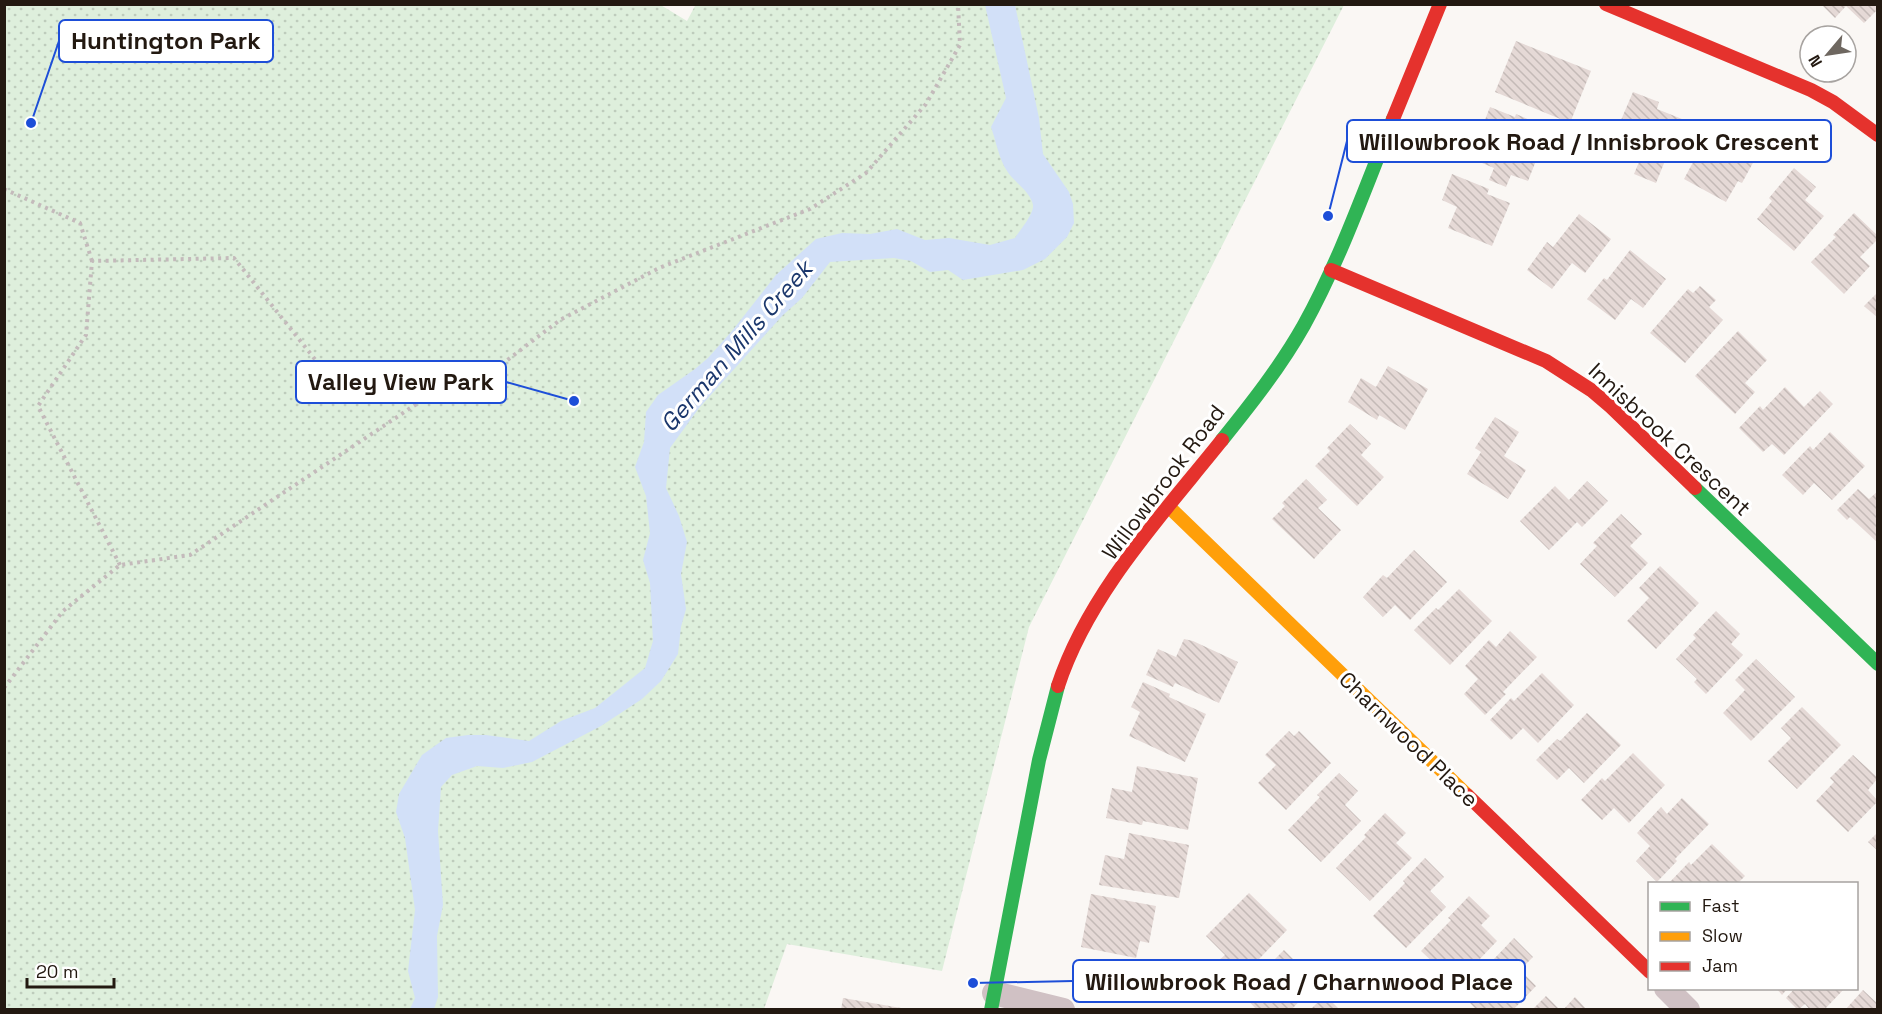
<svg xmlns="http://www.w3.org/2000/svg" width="1882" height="1014" font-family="'Space Grotesk',sans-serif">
<defs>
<pattern id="park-dots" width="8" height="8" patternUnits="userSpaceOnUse" patternTransform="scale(1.5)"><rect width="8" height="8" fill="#deefdc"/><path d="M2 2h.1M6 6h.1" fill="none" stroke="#beccbc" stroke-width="1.8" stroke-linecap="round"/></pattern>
<pattern id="building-back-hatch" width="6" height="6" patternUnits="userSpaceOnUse" patternTransform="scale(1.5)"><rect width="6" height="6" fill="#e5d9d6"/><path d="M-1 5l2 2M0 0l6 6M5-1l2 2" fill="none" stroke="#c4bab7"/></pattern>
</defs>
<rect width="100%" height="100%" fill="#faf7f4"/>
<path fill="url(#park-dots)" d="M659,4L687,21L696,4L1344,5L1029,627L942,971L787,944L764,1009L5,1010V5Z"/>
<path fill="#d2e0f8" d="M985,5H1015L1039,118L1043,154L1069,192L1073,204L1074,223L1067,237L1045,259L1023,270L963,280L948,270L930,272L911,261L894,258L830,262L802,298L783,315L699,408L670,448L666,488L679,516L687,542L681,574L686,609L681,627L678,654L661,681L642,699L601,726L532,762L503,768L477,766L452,775L441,787L438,831L443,905L437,936L438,997L434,1009H410L415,998L408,971L415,910L405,838L396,812L399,794L422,755L446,738L468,735H486L529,741L561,721L595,708L645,668L653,641L650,583L643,560L650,533L646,496L635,467L644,442L646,412L658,395L695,369L708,358L732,331L776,275L816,239L842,233L870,234L897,229L925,240L949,238L990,245L1015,238C1020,230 1034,214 1033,205C1031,192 1014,182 1007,171C999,159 996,141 991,127L1006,98Z"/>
<g fill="url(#building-back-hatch)">
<path d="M1821,4H1878V9L1864,23L1846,6L1835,18Z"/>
<path d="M1516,41L1591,71L1570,123L1495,92Z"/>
<path d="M1633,92L1659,102L1657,109L1682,119L1656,183L1634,174L1639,162L1623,156L1635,125L1621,120Z"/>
<path d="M1490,107L1515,117L1516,114L1549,128L1528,181L1511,175L1506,187L1489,180L1494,168L1470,158Z"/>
<path d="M1736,134L1761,148L1742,183L1738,181L1726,202L1684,179L1706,138L1728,149Z"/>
<path d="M1794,168L1816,187L1805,200L1824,216L1794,251L1757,219L1772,201L1769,198Z"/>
<path d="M1452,174L1489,189L1487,194L1510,203L1492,246L1448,228L1457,207L1442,200Z"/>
<path d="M1854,213L1878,236V239L1860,257L1870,266L1844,294L1811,262L1836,237L1833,235Z"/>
<path d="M1579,214L1611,239L1585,273L1572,263L1552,289L1527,270L1547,242L1553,247Z"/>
<path d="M1630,250L1666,279L1643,308L1631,299L1615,320L1587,299L1604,278L1607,280Z"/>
<path d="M1700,286L1716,300L1709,307L1723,320L1685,363L1650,333L1688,289L1693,293Z"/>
<path d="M1878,292V318L1864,306Z"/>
<path d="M1738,331L1767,360L1745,383L1755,392L1735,414L1695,376Z"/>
<path d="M1388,366L1428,389L1405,430L1379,415L1377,420L1348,402L1361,378L1376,387Z"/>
<path d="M1785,387L1804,407L1820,391L1833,404L1784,455L1772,444L1763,452L1739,428L1760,406L1763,410Z"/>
<path d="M1495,417L1519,432L1504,456L1526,470L1508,499L1467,474L1481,452L1475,448Z"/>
<path d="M1350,424L1371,444L1361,455L1384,477L1357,506L1315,466L1330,451L1327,448Z"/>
<path d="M1830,432L1865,466L1832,500L1814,483L1803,495L1782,475L1810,446L1813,450Z"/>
<path d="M1306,479L1327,500L1318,508L1341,530L1314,559L1272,519L1285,506L1282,503Z"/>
<path d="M1587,481L1608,501L1582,527L1577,522L1549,550L1520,521L1555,486L1569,500Z"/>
<path d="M1858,489L1869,499L1878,491V543L1850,517L1847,520L1837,510Z"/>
<path d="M1621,514L1642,534L1630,546L1648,563L1615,597L1580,564L1597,546L1593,543Z"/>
<path d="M1414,550L1447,582L1410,620L1395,605L1383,617L1363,597L1383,575L1387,578Z"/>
<path d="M1660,566L1699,603L1656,649L1627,621L1649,598L1639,588Z"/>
<path d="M1459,589L1492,621L1450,665L1414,630L1436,608L1438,610Z"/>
<path d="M1716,611L1740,634L1731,644L1743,655L1706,694L1694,682L1697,679L1676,659L1696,638L1693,635Z"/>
<path d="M1510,631L1537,657L1503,692L1506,694L1485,715L1464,694L1478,679L1465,666L1489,640L1496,647Z"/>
<path d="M1184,639L1193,641L1238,662L1219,703L1175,683L1173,687L1146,675L1158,649L1176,657Z"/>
<path d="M1756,659L1795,697L1751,741L1723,713L1745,690L1735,680Z"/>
<path d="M1542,673L1574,705L1538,743L1523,728L1511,740L1490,720L1511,698L1514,701Z"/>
<path d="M1143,682L1170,694L1169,697L1206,714L1185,762L1129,736L1140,712L1131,707Z"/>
<path d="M1802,707L1841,745L1797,789L1768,761L1791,738L1781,728Z"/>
<path d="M1587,713L1621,745L1584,783L1569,768L1557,780L1536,760L1557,739L1560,741Z"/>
<path d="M1289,731L1294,736L1299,731L1331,763L1286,810L1258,783L1276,765L1265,755Z"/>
<path d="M1633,753L1665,785L1629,823L1614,808L1602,820L1581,800L1602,778L1605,781Z"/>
<path d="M1853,755L1878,778L1868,790L1878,801L1848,832L1816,801L1834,782L1830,778Z"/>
<path d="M1137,766L1198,778L1188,830L1143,821L1142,825L1106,818L1112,788L1132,792Z"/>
<path d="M1339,773L1358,791L1345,805L1361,821L1321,862L1288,830L1320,797L1317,795Z"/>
<path d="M1682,798L1709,824L1675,859L1677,861L1657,882L1636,861L1650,846L1637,833L1661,807L1667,814Z"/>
<path d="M1385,813L1406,833L1396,843L1412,858L1370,901L1336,868L1366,837L1364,835Z"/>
<path d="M1878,832V851L1868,842Z"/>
<path d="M1129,833L1189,845L1179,898L1099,885L1105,855L1124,859Z"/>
<path d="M1712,844L1745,876L1737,884H1668L1689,862L1691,865Z"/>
<path d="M1425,858L1444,877L1430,891L1446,907L1406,948L1373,916L1405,883L1403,881Z"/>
<path d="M1249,893L1287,930L1238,981L1218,961L1225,955L1206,936Z"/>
<path d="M1091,894L1156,906L1149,943L1140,941L1136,958L1081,947Z"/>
<path d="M1469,896L1490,916L1481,925L1497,941L1456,984L1421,951L1451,920L1448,918Z"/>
<path d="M1514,938L1533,957L1520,970L1536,986L1513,1010H1477L1463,996L1495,962L1493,960Z"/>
<path d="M1284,950L1317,983L1291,1010H1257L1241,993Z"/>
<path d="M1776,988H1788L1782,995Z"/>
<path d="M1795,988H1845L1824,1010H1810L1805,1004L1798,1010L1786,998Z"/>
<path d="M1863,990L1878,1004V1010H1845Z"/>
<path d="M1325,995L1340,1010H1310Z"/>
<path d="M1546,996L1560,1010H1532Z"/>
<path d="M1575,997L1587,1010H1563Z"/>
<path d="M843,998L901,1008V1010H841Z"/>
</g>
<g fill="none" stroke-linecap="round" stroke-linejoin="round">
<g stroke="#c4babb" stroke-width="4" stroke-dasharray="3 4.5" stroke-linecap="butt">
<path d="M4,189L80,223L92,261"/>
<path d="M120,565L38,406L86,335L92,261L234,258L322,368L418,403"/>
<path d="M4,688L63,611L120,565L190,555L418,403L489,374L560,320L659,268L810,209L866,173L926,104L960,45L958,4"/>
</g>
<g stroke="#d0c1c4" stroke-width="24">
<path d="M1666,988L1688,1010"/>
<path d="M994,993L1063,1010"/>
</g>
<g stroke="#30b455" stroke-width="14">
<path d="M1222,440C1251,404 1281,366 1304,325C1340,260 1365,188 1393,119"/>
<path d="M1695,488L1878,664"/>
<path d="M991,1010L1039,760L1058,686"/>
</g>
<path stroke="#ff9f0a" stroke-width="14" d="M1169,507L1467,795"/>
<g stroke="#e5322d" stroke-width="14">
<path d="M1606,4L1811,90L1833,102L1878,135"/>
<path d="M1393,119L1440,4"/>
<path d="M1331,270L1546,361L1591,390L1611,407L1695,488"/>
<path d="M1058,686C1088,594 1162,515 1222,440"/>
<path d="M1467,795L1650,972"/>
</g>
</g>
<g text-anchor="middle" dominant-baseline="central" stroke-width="6" stroke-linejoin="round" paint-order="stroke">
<g font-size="22" fill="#231911" stroke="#fff">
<text transform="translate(1670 439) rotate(43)">Innisbrook Crescent</text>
<text transform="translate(1163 482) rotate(-53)">Willowbrook Road</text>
<text transform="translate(1409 739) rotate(44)">Charnwood Place</text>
</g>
<g font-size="24" font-style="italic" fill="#1b376c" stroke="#fff">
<text transform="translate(736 346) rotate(-49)">German Mills Creek</text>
</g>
</g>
<path fill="none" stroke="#1d4ed8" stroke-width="2" d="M31 123L59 41M1328 216L1347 141M574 401L506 382M973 983L1073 981"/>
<g fill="#1d4ed8" stroke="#fff" stroke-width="2">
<circle cx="31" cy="123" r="6"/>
<circle cx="1328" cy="216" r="6"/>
<circle cx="574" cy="401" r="6"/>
<circle cx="973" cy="983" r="6"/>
</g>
<g fill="#fff" stroke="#1d4ed8" stroke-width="2">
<rect x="59" y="20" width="214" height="42" rx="6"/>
<rect x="1347" y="120" width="484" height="42" rx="6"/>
<rect x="296" y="361" width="210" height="42" rx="6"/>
<rect x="1073" y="960" width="452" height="42" rx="6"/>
</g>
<g font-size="24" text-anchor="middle" font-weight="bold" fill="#231911">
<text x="166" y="49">Huntington Park</text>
<text x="1589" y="150">Willowbrook Road / Innisbrook Crescent</text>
<text x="401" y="390">Valley View Park</text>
<text x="1299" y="990">Willowbrook Road / Charnwood Place</text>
</g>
<rect width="1882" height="1014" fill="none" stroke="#231911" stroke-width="12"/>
<rect x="1648" y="882" width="210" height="108" fill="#ffffff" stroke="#a7a3a0" stroke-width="1.5"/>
<rect x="1660" y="902" width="30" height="9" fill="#30b455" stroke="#a7a3a0" stroke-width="1.5"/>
<text x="1702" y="912" font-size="18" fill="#231911">Fast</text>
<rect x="1660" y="932" width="30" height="9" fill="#ff9f0a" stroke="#a7a3a0" stroke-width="1.5"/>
<text x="1702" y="942" font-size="18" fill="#231911">Slow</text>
<rect x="1660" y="962" width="30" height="9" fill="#e5322d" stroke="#a7a3a0" stroke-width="1.5"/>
<text x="1702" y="972" font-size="18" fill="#231911">Jam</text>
<g transform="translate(1828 54) rotate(241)"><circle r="28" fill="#ffffff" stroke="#a7a3a0" stroke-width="1.5"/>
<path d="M0-4.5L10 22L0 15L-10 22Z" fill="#6e6760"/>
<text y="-9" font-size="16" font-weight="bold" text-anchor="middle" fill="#231911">N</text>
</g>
<path d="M27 978v9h87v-9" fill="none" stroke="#231911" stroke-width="3"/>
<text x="36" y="978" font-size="18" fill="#231911" stroke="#ffffff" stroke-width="4.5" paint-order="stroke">20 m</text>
</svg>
